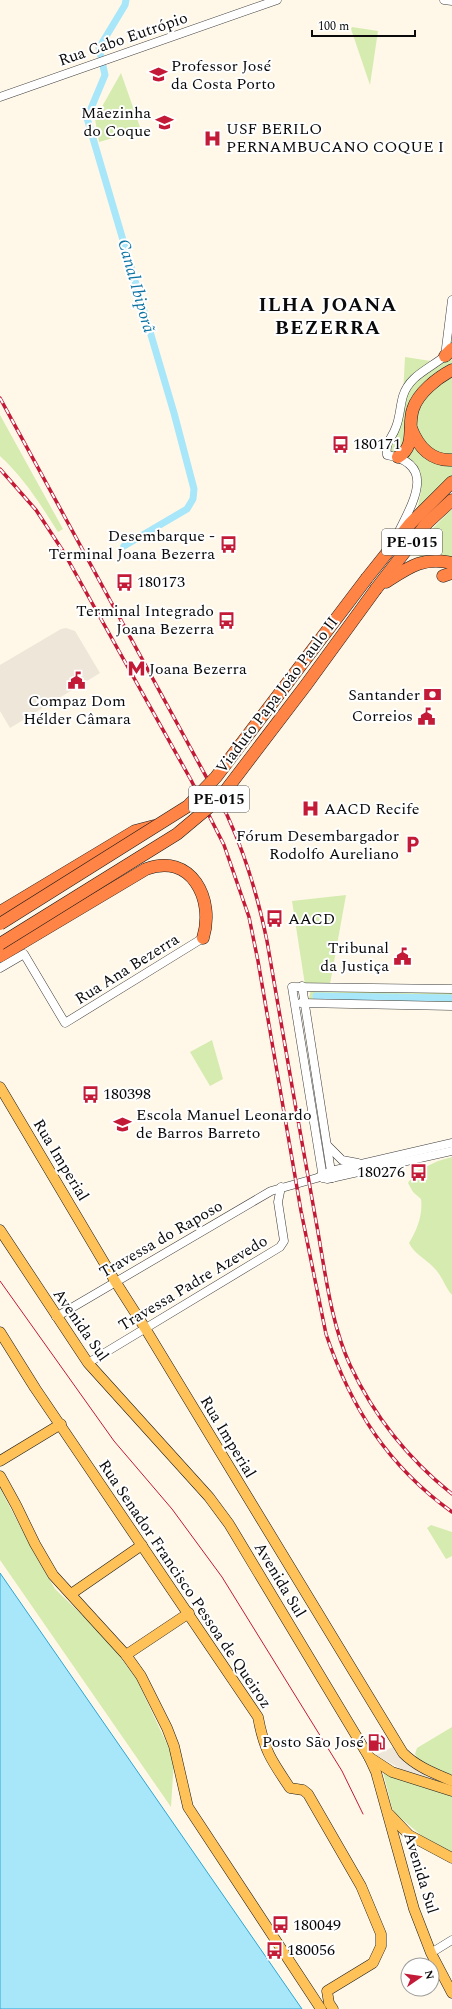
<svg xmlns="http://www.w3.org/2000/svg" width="452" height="2009" font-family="Spectral,serif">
<rect width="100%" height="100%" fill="#fff8e8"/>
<g fill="#d6ebaf">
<path d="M352,27L378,31L370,85L351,29Z"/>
<path d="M121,73L141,130L99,142L95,119Z"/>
<path d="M452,300V482L408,521L418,506L421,491L414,473L408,466L387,458L403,395L405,357L437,362L440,360Z"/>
<path d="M0,415L63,529L58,532C41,505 24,478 0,456Z"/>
<path d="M452,509V563L424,561L411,550Z"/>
<path d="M346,895L330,984L305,985L292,901Z"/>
<path d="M311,989L452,991V1005L314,1002L309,998Z"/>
<path d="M212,1040L223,1079L210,1086L190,1052Z"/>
<path d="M452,1157V1295C445,1287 443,1278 436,1270C428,1260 415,1255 409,1243C417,1230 423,1215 421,1199L413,1192L408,1183L415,1172L438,1161Z"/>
<path d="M0,1488L35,1555L55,1589L105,1637L136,1678L174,1759L171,1807L0,1560Z"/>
<path d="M431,1525L452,1532V1556L446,1559L427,1528Z"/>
<path d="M452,1727V1777L419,1761L415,1754L417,1748Z"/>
<path d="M383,1772L452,1794V1852L422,1836L396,1814L392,1808Z"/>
</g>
<g fill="#eee6d8">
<path d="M66,628L75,631L100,673L10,728L0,711V665L61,629Z"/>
<path d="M393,1747L399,1754L452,1786L412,1775L376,1755Z"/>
</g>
<path fill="#a8e6fa" stroke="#2ba7d6" d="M0,1573L302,2009H0Z"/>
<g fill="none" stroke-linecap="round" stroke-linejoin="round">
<g stroke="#a8e6fa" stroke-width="7">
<path d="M124,546L187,509L193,499L194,489L174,413L87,118L105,75L99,48L125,5L126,0"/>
<path d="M316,996L452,998"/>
</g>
<defs>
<g id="minor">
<path d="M444,0L452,1"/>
<path d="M0,97L277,0"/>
<path d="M398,533C412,504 438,464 387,455C385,441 392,439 396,427C400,417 400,406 403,396C409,376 429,369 445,356L452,300"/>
<path d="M0,968L24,954L65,1023L203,938"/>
<path d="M302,986L332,1178"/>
<path d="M301,1003L452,1006"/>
<path d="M328,1146L342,1160L358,1163"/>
<path d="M323,1178L292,987L452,989"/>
<path d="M327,1179L452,1151"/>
<path d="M56,1317L271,1191L317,1178L331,1171L452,1143"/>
<path d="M88,1363L280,1247L284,1241L278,1202L281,1187"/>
<path d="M431,1953L452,1940"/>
</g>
<g id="major">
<path d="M0,1087L115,1281L145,1328L403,1753C417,1767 434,1773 452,1781"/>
<path d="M0,1230L88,1363L209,1497L229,1524L369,1757L376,1772L414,1909L431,1953L452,1993"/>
<path d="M0,1332L35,1388L258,1717C264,1750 271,1760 290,1788L303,1790L308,1794L361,1886L381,1934V1946L373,1963L327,1991L329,2003L333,2009"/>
<path d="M0,1461L61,1424"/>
<path d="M0,1476L16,1505L35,1544L53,1575L126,1655L141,1676L167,1728L174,1746L188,1807L321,2009"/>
<path d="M71,1594L142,1545"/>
<path d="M126,1655L189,1613"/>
<path d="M369,1757L392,1772L452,1791"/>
<path d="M389,1814L409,1835L452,1858"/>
</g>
<g id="highway">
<path d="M445,356L452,349"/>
<path d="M411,428C418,446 430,461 452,460"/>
<path d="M398,457C417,446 407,426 413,409C418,393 437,378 452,370"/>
<path d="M443,576L452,573"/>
<path d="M367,578L410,524L452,482"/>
<path d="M386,582C409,567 424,556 452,563"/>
<path d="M376,589L427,523L452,500"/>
<path d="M0,912L135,831L154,826"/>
<path d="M0,956L146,869C191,852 215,899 203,938"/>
</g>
</defs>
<use href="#minor" stroke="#3d3d3d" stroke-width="9"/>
<use href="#major" stroke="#1b1b1b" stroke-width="11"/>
<use href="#highway" stroke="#1b1b1b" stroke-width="13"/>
<use href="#minor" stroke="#fff" stroke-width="8"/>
<use href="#major" stroke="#ffc258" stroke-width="10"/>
<use href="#highway" stroke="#ff8446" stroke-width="12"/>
<path stroke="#c31a37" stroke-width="1" d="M0,1281L114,1441L172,1509L222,1577L342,1771L363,1814"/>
<defs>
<g id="rail">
<path d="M0,398L227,815C246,856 258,897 267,941C283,1034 299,1128 316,1221C325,1269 330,1321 350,1365C374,1416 408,1459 452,1494"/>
<path d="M0,469L36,510L63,551L191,780L224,845L249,917L258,961L301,1211L326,1334C351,1408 388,1466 452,1512"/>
</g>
</defs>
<use href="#rail" stroke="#c31a37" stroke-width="3.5"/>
<use href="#rail" stroke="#fff" stroke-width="2" stroke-dasharray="6" stroke-linecap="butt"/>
<defs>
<g id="highway-bridge">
<path d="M0,924L188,806L216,777L367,578"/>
<path d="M0,944L177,834L220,798L306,685L376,589"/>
</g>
</defs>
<use href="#highway-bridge" stroke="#1b1b1b" stroke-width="13" stroke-linecap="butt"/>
<use href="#highway-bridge" stroke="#ff8446" stroke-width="12"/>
</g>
<defs>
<symbol id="school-bare" viewBox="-9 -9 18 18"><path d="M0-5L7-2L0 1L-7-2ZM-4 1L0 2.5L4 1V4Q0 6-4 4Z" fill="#c31a37" stroke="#fff" stroke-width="2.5" paint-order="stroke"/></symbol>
<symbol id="hospital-bare" viewBox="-9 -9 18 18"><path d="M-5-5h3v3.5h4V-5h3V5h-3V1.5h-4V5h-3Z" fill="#c31a37" stroke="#fff" stroke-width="2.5" paint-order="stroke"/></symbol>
<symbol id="bus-bare" viewBox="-9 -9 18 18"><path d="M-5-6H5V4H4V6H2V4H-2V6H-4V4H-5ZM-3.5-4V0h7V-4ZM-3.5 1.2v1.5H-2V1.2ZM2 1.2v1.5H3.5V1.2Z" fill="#c31a37" stroke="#fff" stroke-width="2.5" paint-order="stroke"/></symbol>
<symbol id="metro-bare" viewBox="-9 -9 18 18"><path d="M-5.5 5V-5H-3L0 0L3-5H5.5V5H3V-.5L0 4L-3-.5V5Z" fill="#c31a37" stroke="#fff" stroke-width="2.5" paint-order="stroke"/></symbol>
<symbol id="civic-bare" viewBox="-9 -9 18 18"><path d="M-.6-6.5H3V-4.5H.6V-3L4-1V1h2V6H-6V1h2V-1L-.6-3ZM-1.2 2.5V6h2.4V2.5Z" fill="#c31a37" stroke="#fff" stroke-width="2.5" paint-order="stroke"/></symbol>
<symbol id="bank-bare" viewBox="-9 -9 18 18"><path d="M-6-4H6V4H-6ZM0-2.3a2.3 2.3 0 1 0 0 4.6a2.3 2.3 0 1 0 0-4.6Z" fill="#c31a37" stroke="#fff" stroke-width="2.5" paint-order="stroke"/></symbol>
<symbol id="parking-bare" viewBox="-9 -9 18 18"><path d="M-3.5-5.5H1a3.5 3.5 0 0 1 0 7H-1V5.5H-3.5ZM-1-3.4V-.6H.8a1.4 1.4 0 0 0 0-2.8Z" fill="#c31a37" stroke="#fff" stroke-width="2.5" paint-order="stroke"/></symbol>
<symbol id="fuel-bare" viewBox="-9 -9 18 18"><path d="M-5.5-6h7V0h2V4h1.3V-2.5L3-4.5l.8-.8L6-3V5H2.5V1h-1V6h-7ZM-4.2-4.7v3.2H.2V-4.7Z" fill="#c31a37" stroke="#fff" stroke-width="2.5" paint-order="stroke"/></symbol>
</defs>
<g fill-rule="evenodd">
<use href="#school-bare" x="146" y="62" width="25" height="25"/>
<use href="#school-bare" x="152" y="110" width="25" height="25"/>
<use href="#hospital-bare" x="200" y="126" width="25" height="25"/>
<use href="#bus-bare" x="328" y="432" width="25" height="25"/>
<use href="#bus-bare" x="216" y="532" width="25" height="25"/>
<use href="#bus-bare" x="112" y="570" width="25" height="25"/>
<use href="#bus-bare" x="214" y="608" width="25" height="25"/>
<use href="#metro-bare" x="124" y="656" width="25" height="25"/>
<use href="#civic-bare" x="64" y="668" width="25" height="25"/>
<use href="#bank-bare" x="420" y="682" width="25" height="25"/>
<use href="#civic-bare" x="414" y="704" width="25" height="25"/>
<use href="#hospital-bare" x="298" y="796" width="25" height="25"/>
<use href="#parking-bare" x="400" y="832" width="25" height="25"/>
<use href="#bus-bare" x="262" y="906" width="25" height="25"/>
<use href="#civic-bare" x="390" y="944" width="25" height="25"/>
<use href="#bus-bare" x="78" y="1082" width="25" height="25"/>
<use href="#school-bare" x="110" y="1112" width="25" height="25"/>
<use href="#bus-bare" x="406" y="1160" width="25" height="25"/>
<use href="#fuel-bare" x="364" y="1730" width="25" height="25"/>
<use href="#bus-bare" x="268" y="1912" width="25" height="25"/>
<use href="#bus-bare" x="262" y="1938" width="25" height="25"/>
</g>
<g text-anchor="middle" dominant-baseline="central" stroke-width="4" stroke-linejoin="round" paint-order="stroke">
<g fill="#fff" stroke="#545454" stroke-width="1">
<rect x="382" y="529" width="60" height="26" rx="3"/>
<rect x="189" y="786" width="60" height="26" rx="3"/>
</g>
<g font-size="15" font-weight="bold" fill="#0a0a0a">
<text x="412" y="542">PE-015</text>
<text x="219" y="799">PE-015</text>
</g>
<g font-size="16" fill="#0a0a0a" stroke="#fff">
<text transform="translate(123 39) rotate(-19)">Rua Cabo Eutrópio</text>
<text transform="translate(277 695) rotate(-53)">Viaduto Papa João Paulo II</text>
<text transform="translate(127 969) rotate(-32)">Rua Ana Bezerra</text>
<text transform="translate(61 1160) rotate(59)">Rua Imperial</text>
<text transform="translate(161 1239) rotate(-30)">Travessa do Raposo</text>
<text transform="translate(193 1283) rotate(-31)">Travessa Padre Azevedo</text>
<text transform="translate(81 1325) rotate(55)">Avenida Sul</text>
<text transform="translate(228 1437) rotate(59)">Rua Imperial</text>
<text transform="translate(280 1580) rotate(59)">Avenida Sul</text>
<text transform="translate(185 1584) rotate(56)">Rua Senador Francisco Pessoa de Queiroz</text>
<text transform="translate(421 1873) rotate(73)">Avenida Sul</text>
</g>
<g font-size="16" fill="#0a0a0a" stroke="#fff" text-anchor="start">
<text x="171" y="66">Professor José<tspan x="171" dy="18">da Costa Porto</tspan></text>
<text x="151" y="113" text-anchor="end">Mãezinha<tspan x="151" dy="18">do Coque</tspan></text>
<text x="226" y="129">USF BERILO<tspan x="226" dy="18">PERNAMBUCANO COQUE I</tspan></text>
<text x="353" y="444">180171</text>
<text x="215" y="536" text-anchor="end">Desembarque -<tspan x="215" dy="18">Terminal Joana Bezerra</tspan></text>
<text x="137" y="582">180173</text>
<text x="214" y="611" text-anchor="end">Terminal Integrado<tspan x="214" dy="18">Joana Bezerra</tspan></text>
<text x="149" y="669">Joana Bezerra</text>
<text x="420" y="695" text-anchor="end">Santander</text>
<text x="77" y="701" text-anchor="middle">Compaz Dom<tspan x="77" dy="18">Hélder Câmara</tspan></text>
<text x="413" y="716" text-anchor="end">Correios</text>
<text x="324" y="809">AACD Recife</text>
<text x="399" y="836" text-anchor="end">Fórum Desembargador<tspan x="399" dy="18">Rodolfo Aureliano</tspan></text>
<text x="288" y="919">AACD</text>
<text x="389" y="948" text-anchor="end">Tribunal<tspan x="389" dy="18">da Justiça</tspan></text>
<text x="103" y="1094">180398</text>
<text x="136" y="1115">Escola Manuel Leonardo<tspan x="136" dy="18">de Barros Barreto</tspan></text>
<text x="405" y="1172" text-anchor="end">180276</text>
<text x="364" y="1742" text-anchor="end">Posto São José</text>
<text x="293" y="1925">180049</text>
<text x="287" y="1950">180056</text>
</g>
<g font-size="17" font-style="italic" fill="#0d74a3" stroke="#fff">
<text transform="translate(136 286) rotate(74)">Canal Ibiporã</text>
</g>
<g font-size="20" font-weight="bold" letter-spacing="1" fill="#0a0a0a" stroke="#fff">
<text x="328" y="305">ILHA JOANA<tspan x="328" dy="23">BEZERRA</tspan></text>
</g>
</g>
<g transform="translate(420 1977) rotate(77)"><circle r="19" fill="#ffffff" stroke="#9d9d9d"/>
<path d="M0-3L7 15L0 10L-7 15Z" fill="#c31a37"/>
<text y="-6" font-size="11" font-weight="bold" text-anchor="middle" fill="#0a0a0a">N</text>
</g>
<path d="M312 30v6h103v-6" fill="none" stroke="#0a0a0a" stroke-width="2"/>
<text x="318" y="30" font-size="12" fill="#0a0a0a" stroke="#ffffff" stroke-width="3" paint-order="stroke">100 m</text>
</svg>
